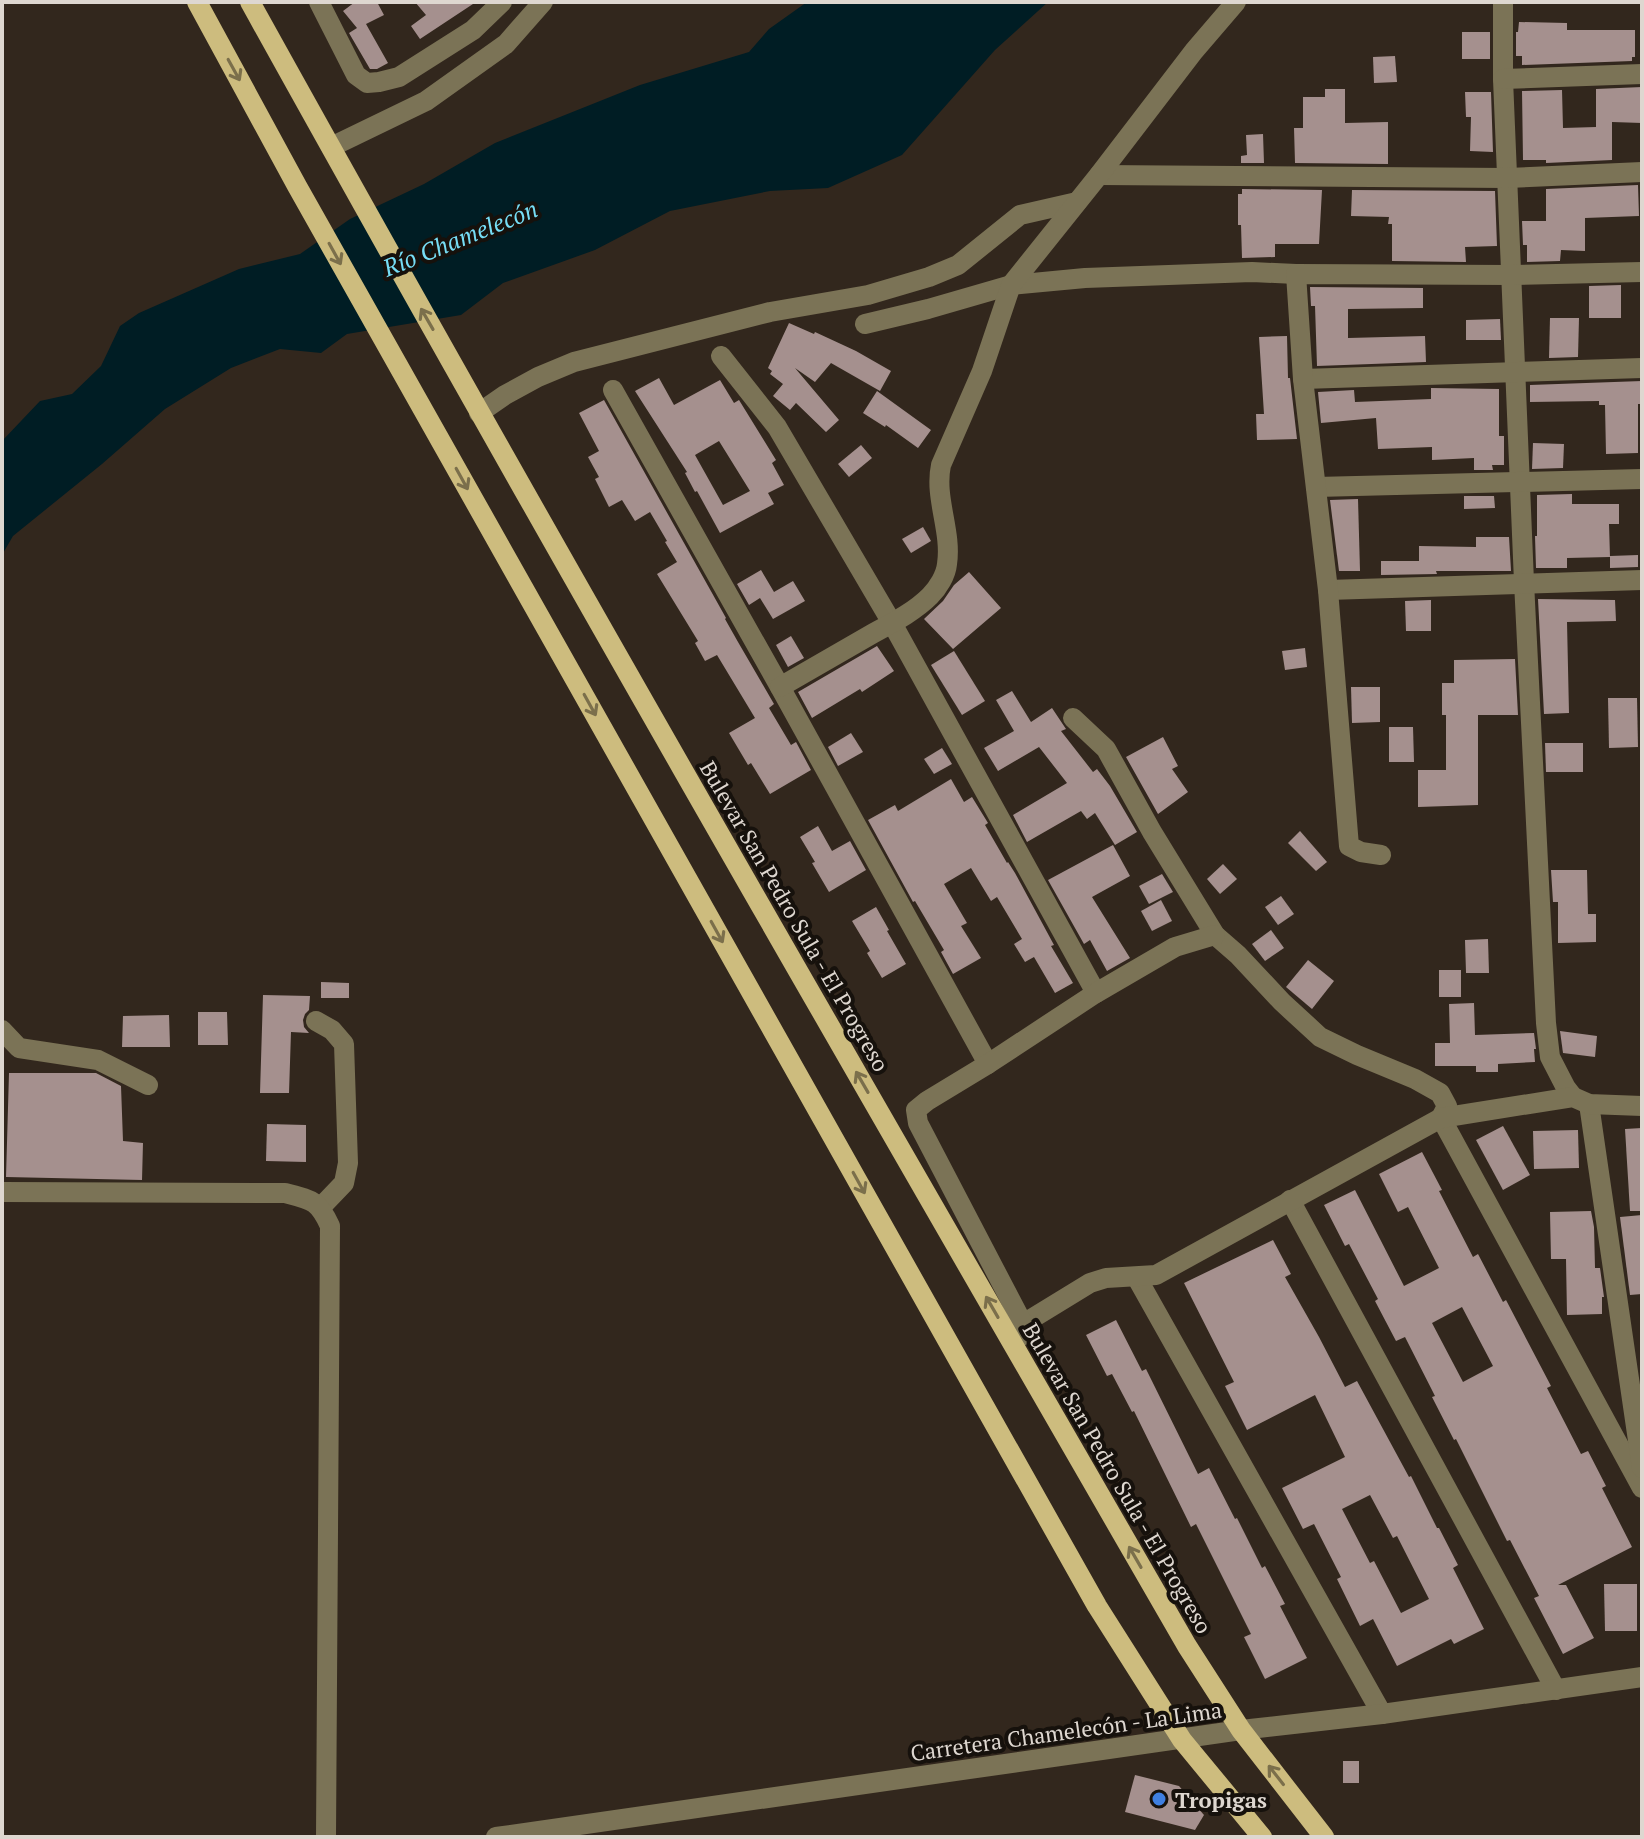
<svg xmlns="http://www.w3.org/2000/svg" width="1644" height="1839" font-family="'PT Serif',serif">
<rect width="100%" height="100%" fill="#32271d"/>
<path fill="#001d24" d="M807,2H1048L995,50L902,155L828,188L770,191L670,211L595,250L503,283L461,315L347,334L321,353L280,349L231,368L165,409L102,464L13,536L2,555V441L40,401L72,394L101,366L120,326L139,313L239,269L300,254L350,219L424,184L495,143L640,85L749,52L769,29Z"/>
<g fill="#a5908e" fill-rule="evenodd">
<path d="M355,2H377L384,15L366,24L388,63L377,69H370L349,33L357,28L343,11Z"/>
<path d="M415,2H476L420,39L411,26L426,15Z"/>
<path d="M1519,22L1567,23V30H1635V57H1632V61L1522,65V56H1516V32H1518Z"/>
<rect x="1462" y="32" width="28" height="27"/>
<path d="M1395,56L1397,82L1374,83L1373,57Z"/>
<path d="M1642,87V123L1612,122V160L1546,163V160H1523L1522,91L1562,90L1563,128L1596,127V89Z"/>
<path d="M1325,89H1345V123L1388,122V164L1295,163L1294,128H1303V97H1325Z"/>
<path d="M1465,92H1491L1493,152L1470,151L1471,117H1466Z"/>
<path d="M1263,134L1264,163H1241V156L1247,155L1246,135Z"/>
<path d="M1638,185L1639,216L1585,218V251L1561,250L1560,261L1527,262V245H1523L1522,221H1546V189Z"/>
<path d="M1242,189L1322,190L1319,244H1275V257L1242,258L1241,225H1238V194H1242Z"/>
<path d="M1352,190L1495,191L1497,246L1465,247L1466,262L1392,261V224H1388L1389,217L1351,216Z"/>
<path d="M1621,285V318H1589V286Z"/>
<path d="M1310,287L1423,288V308L1348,309V338L1425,336L1426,362L1317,366L1315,306H1311Z"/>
<path d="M1550,318H1579L1578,357L1549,358Z"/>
<path d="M1500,319L1501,340H1466V320Z"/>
<path d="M789,323L814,334L815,332L856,351L891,371L880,391L831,363L815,382L795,368L839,420L826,432L796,403L790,410L773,396L783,384L770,374L772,371L768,368Z"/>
<path d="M1287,336L1288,378H1290L1297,439L1257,440L1256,414H1264L1259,337Z"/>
<path d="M659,378L674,405L720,380L734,403L739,400L776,460L772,463L784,485L768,493L774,504L720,533L697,491L695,492L685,473L687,472L635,391ZM719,441L750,491L723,505L695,455Z"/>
<path d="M1642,381V404H1638V453L1606,454L1605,405H1599V401L1530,402V385Z"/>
<path d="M1431,388L1499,389V436H1504V465H1492L1493,470H1474V458L1432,460V447L1378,449L1376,418L1321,423L1318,392L1354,390L1355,402L1431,399Z"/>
<path d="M877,391L931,430L918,448L886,425L885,427L863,413Z"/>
<path d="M604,400L726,618L725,619L738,642L774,704L769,708L791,745L796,742L811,770L770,794L751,763L748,765L729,733L755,718L717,655L705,661L695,643L698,641L657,574L677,562L665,542L667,541L650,512L635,521L622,500L609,507L595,479L599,477L588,457L599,451L579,413Z"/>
<path d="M1533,443L1564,444L1563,468L1532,469Z"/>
<path d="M861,445L872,458L849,477L838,464Z"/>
<path d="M1572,494V504H1619V524H1609L1610,557L1567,558V568H1536L1535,536H1537V495Z"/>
<path d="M1464,496H1494L1495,508L1464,509Z"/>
<path d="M1358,499L1360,571H1339L1330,500Z"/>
<path d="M923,527L931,541L911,553L902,539Z"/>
<path d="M1476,537H1509L1511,571H1436L1437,574L1381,575V561H1419V546L1476,547Z"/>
<path d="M1638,555V567L1610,568V556Z"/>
<path d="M761,570L774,592L793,581L805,601L773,619L760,598L749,605L737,584Z"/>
<path d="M969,572L1001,608L953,649L924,619L943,601L954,585Z"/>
<path d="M1538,599L1615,600L1616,621L1567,622L1569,713L1544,714Z"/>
<path d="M1431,600V631H1406L1405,601Z"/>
<path d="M791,636L804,658L788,667L776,645Z"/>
<path d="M877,646L894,671L862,692L860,689L812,718L798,692Z"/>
<path d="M1305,648L1307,667L1285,670L1282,651Z"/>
<path d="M954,651L985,701L962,715L931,665Z"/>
<path d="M1515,659L1518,715H1478V805L1418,807V770H1446V715H1442V683H1454V660Z"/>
<path d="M1351,687H1380V722L1352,723Z"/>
<path d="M1012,691L1031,722L1052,708L1066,729L1061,731L1093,772L1097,769L1110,786L1137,832L1115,845L1095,813L1087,819L1081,811L1027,842L1013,815L1067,783L1039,747L998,771L984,748L1014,731L996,700Z"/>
<path d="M1608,698H1637L1638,747L1609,748Z"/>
<path d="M1389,727H1413L1414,762H1389Z"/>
<path d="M851,733L863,752L838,766L828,747Z"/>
<path d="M1163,737L1178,766L1172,769L1188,792L1158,814L1126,757Z"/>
<path d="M1545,743H1583V772H1546Z"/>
<path d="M942,748L952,764L934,774L924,759Z"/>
<path d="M951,779L964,802L972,797L988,823L985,825L1007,863L1008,862L1015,873L1054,945L1051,946L1073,983L1055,993L1034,957L1025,962L1014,944L1022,939L997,897L991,901L971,868L944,884L967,923L961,926L981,958L953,974L941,952L944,950L915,901L913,902L868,820L895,805L898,811Z"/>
<path d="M818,826L832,851L850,841L866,870L829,892L812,863L815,862L800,837Z"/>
<path d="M1300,831L1327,862L1316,871L1288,843Z"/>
<path d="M1113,845L1130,876L1092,897L1130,958L1107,971L1090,940L1084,944L1048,880Z"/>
<path d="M1223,864L1237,879L1220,894L1207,879Z"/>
<path d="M1551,870H1587L1588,914H1596V942L1558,943V902H1553Z"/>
<path d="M1162,874L1173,892L1149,904L1139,886Z"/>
<path d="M1281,896L1294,914L1278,925L1265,907Z"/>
<path d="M1161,900L1172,921L1152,931L1141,911Z"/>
<path d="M876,907L889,930L887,931L906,964L882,978L867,953L870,951L852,921Z"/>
<path d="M1271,930L1284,948L1265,961L1252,944Z"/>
<path d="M1488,939L1489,973H1466L1465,940Z"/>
<path d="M1308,960L1334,981L1312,1009L1286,987Z"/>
<rect x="1439" y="970" width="22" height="27"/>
<path d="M321,982L349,983V998H321Z"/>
<path d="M263,995L310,996L309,1010L305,1014L303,1020L304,1027L309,1033L291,1032L289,1093H260Z"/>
<path d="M1474,1003L1475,1035L1534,1033L1536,1049H1534L1535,1062L1498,1064V1072H1476V1066H1435V1043H1450L1449,1004Z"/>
<path d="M198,1012H227L228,1045H198Z"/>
<path d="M169,1015L170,1047H122L123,1016Z"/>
<path d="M1560,1031L1597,1036L1595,1057L1563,1053Z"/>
<path d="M9,1073H96L121,1086L123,1141L143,1143L142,1180L6,1177Z"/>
<path d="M267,1124L306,1125V1162L266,1161Z"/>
<path d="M1503,1126L1530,1175L1503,1190L1476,1140Z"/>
<path d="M1642,1128V1211H1630L1625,1129Z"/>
<path d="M1578,1130L1579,1168L1534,1169L1533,1131Z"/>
<path d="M1422,1152L1442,1190L1439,1191L1473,1257L1478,1254L1503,1302L1506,1300L1551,1386L1547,1388L1581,1454L1588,1451L1606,1486L1602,1488L1632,1547L1558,1585H1566L1594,1638L1563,1654L1534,1598L1539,1596L1510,1540L1507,1541L1456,1439L1454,1440L1432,1397L1435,1396L1405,1337L1396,1341L1375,1301L1378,1299L1349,1244L1345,1246L1324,1205L1355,1190L1404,1286L1439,1268L1408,1207L1398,1212L1379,1174ZM1462,1307L1493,1366L1463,1382L1432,1323Z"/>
<path d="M1591,1211L1594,1227L1595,1268H1600L1604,1297H1602V1314L1567,1315L1566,1259H1551L1550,1212Z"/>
<path d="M1642,1215V1294L1630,1295L1620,1217Z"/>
<path d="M1273,1240L1291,1274L1285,1277L1319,1337L1345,1387L1357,1381L1409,1477L1411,1476L1437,1528H1439L1458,1565L1453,1568L1484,1629L1454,1644L1451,1639L1397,1666L1373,1619L1360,1626L1337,1579L1341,1577L1314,1524L1303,1529L1282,1488L1345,1457L1315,1395L1247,1430L1225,1386L1234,1382L1184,1283ZM1370,1495L1393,1538L1397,1536L1429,1599L1401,1613L1374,1561L1370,1563L1342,1509Z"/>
<path d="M1116,1320L1142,1371L1146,1369L1198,1474L1209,1468L1235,1519L1237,1518L1262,1568L1265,1566L1285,1604L1280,1606L1307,1658L1265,1679L1244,1637L1251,1634L1196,1524L1191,1527L1134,1411L1132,1412L1112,1374L1107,1376L1086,1335Z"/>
<path d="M1604,1584H1637V1631H1605Z"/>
<rect x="1343" y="1761" width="16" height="22"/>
<path d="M1135,1775L1179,1786L1204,1815L1195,1830L1125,1812Z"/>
</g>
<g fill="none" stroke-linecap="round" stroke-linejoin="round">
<g stroke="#7b7356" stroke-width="20">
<path d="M319,2L356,75L367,83L379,82L399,77L473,30L502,2"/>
<path d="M1503,2V79L1524,582L1546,1023L1550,1057L1566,1088L1573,1097"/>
<path d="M1503,79L1642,74"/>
<path d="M331,147L426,101L506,44L543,2"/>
<path d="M1099,175L1507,178L1642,172"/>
<path d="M865,324L928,309L1011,285L1085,278L1252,272L1296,274"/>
<path d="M721,356L777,427L892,623L1096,993"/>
<path d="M1303,379L1642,368"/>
<path d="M613,390L780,687L988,1064"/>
<path d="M479,413L505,395L538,377L574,362L770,312L868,295L929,277L958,265L1020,215L1077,202"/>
<path d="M1316,487L1642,479"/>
<path d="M1328,590L1642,580"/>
<path d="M780,687C811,669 842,651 872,634C892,623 914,612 930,596C938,588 946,575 947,564C952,531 934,498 941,465L982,371L1011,285L1099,175L1194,51L1236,2"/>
<path d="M1073,718L1106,749L1152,832L1215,935L1238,955L1282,1002L1320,1037L1357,1055L1415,1079L1440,1093L1447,1106L1441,1118L1642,1488"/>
<path d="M1381,855L1361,852L1349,846L1328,590L1303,379L1296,274L1511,275L1642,272"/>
<path d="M316,1021L332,1030L344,1044L348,1163L344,1183L321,1207"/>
<path d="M2,1030L19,1048L98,1060L148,1085"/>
<path d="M1589,1104L1642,1468"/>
<path d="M2,1192L285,1193C312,1200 318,1200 330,1226L326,1837"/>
<path d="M1290,1200L1556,1690"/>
<path d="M1137,1278L1382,1714"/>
<path d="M1023,1324L1090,1283L1106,1278L1156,1275L1441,1118L1573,1097L1589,1104L1642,1106"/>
<path d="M1021,1336L1023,1324L918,1123L916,1110L927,1101L988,1064L1096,993L1175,947L1215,935"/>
<path d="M496,1837L1241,1730L1382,1714L1642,1677"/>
</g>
<g stroke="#cdbc7e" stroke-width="20">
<path d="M197,2L297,186L1097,1606L1182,1740L1262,1837"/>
<path d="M250,2C556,554 872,1100 1187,1646L1241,1730L1324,1837"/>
</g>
</g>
<defs><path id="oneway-shaft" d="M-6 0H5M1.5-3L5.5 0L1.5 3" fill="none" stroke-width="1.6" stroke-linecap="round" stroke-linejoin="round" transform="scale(2)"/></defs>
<g stroke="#7b6f4b">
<use href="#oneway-shaft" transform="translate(234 70) rotate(61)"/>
<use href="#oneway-shaft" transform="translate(335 254) rotate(61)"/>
<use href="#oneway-shaft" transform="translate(427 319) rotate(-120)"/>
<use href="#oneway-shaft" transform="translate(462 479) rotate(61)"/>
<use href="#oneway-shaft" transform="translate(590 705) rotate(61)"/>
<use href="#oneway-shaft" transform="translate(717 932) rotate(61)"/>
<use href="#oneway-shaft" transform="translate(862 1082) rotate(-120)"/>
<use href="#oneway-shaft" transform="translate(859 1183) rotate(61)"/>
<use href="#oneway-shaft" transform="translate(992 1307) rotate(-120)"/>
<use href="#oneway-shaft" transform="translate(1135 1557) rotate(-120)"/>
<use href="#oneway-shaft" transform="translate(1276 1775) rotate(-128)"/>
</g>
<circle fill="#3f7fe0" stroke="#16110c" stroke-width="3" cx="1159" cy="1799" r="8"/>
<g text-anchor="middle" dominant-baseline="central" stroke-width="8" stroke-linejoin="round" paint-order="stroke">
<g font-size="22" fill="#ded7d0" stroke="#16110c">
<text transform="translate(795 916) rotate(60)">Bulevar San Pedro Sula - El Progreso</text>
<text transform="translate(1118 1478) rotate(60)">Bulevar San Pedro Sula - El Progreso</text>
<text transform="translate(1066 1731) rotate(-8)">Carretera Chamelecón - La Lima</text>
</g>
<g font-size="22" font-weight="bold" fill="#ded7d0" stroke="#16110c" text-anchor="start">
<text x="1175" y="1799">Tropigas</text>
</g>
<g font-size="24" font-style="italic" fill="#76ddf5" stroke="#16110c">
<text transform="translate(460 238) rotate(-22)">Río Chamelecón</text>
</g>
</g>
<rect width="1644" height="1839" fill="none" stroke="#ded7d0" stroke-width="8"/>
</svg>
